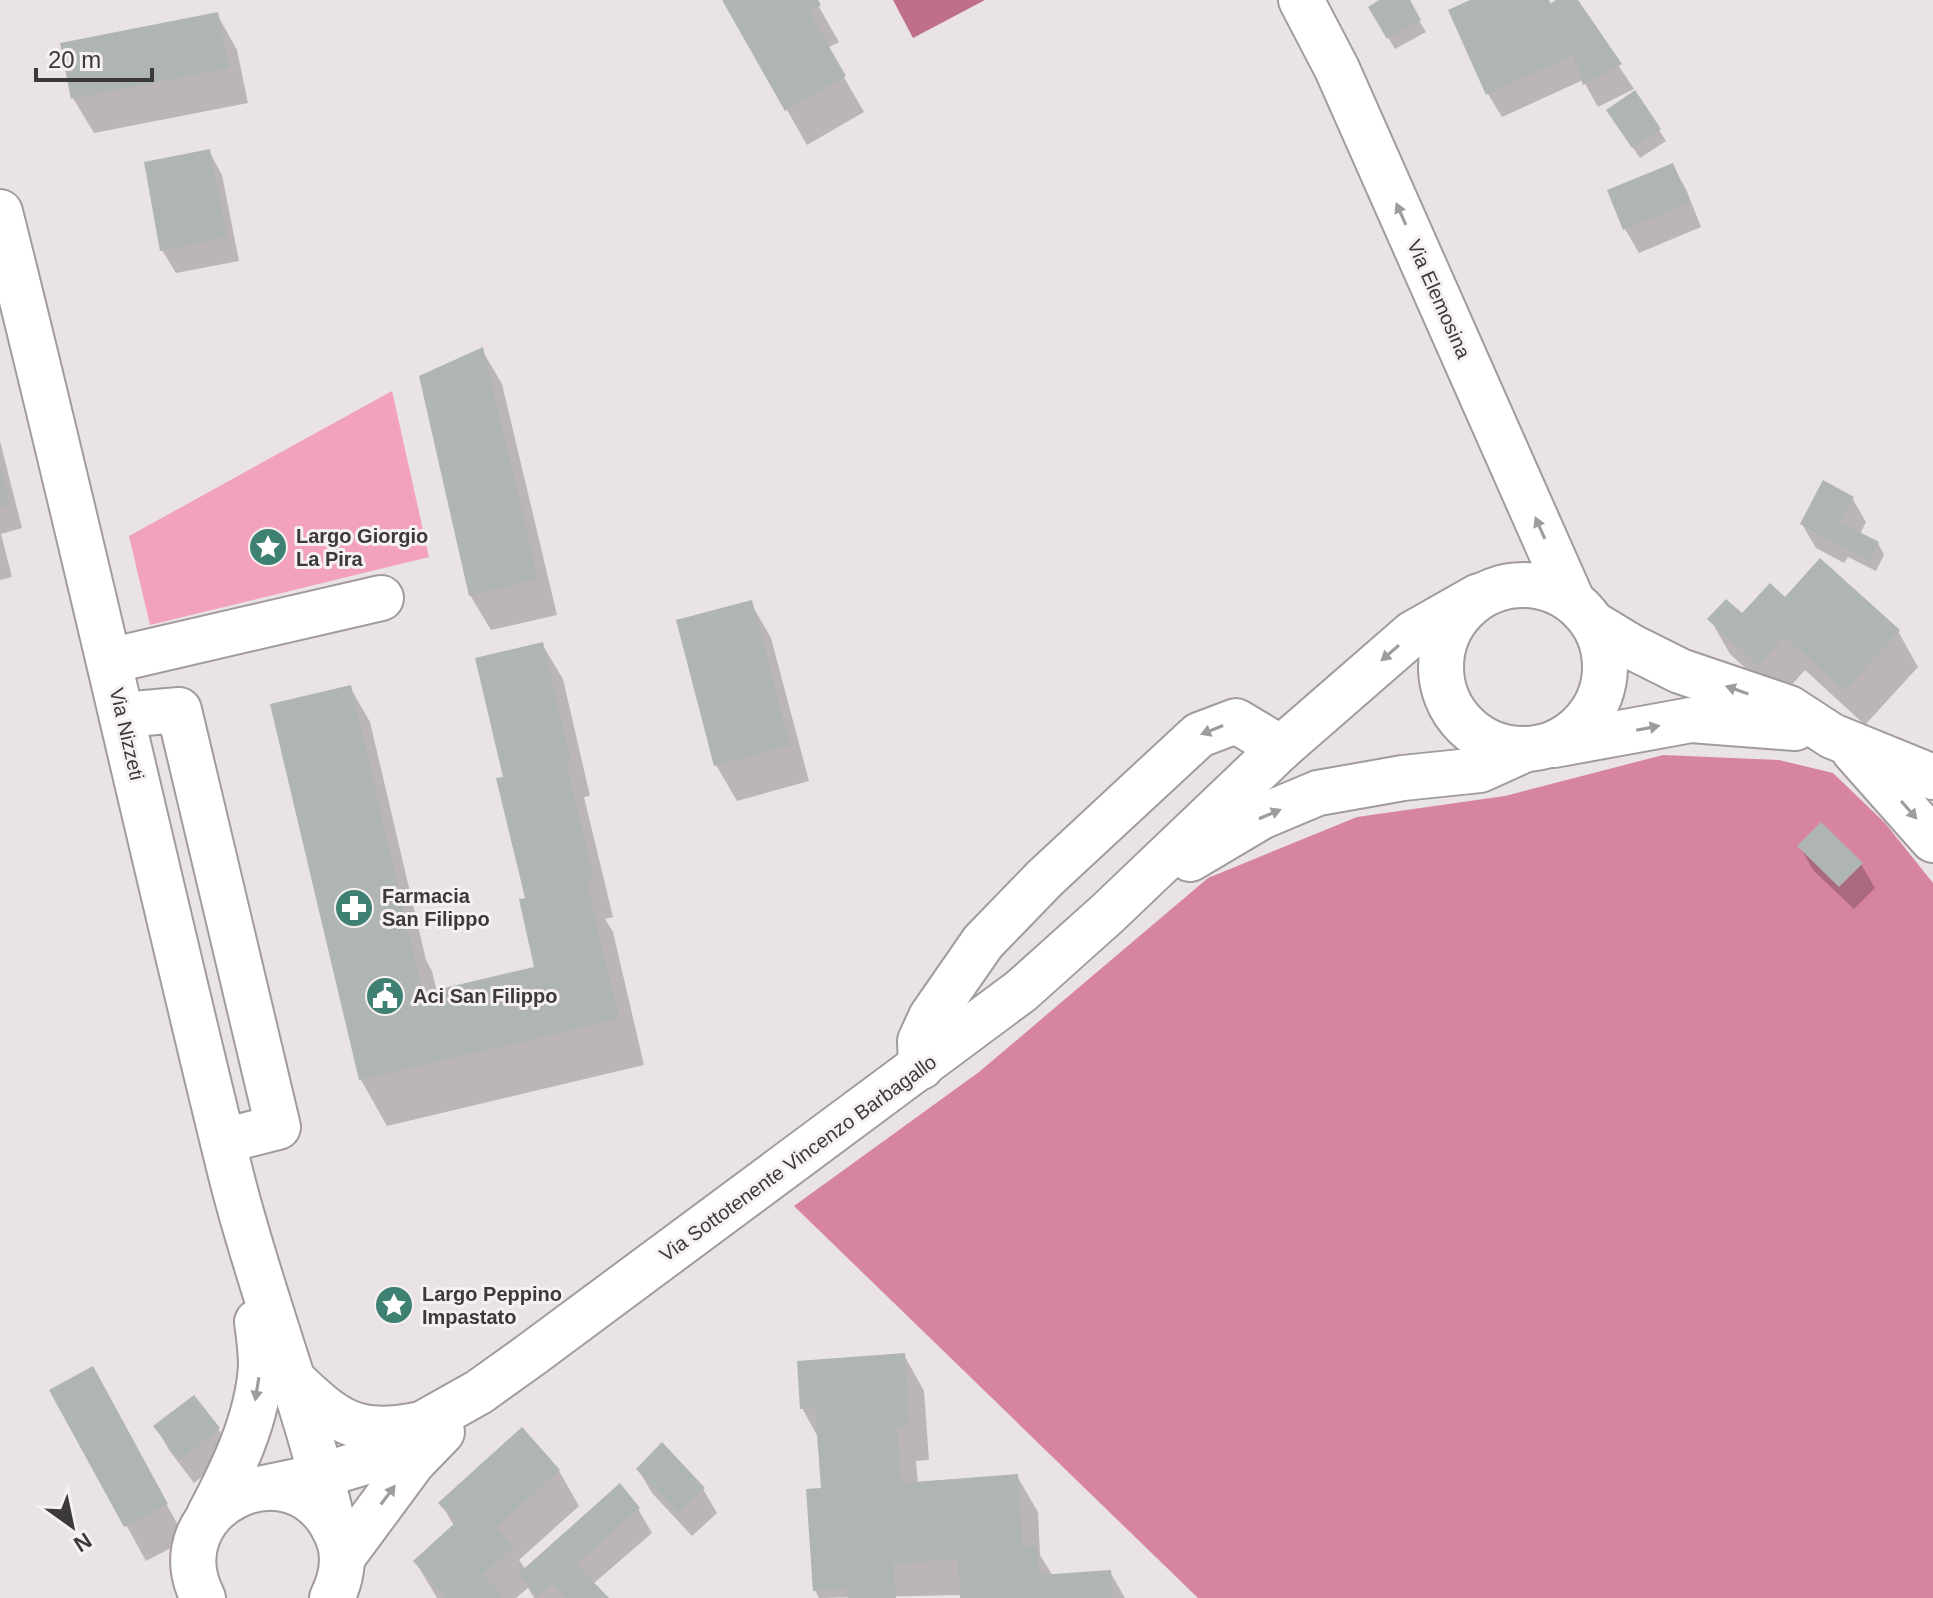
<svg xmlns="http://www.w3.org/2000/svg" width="1933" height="1598" font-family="Arial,sans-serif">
<rect width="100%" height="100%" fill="#eae3e5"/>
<path fill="#f2a3bb" d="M392,391L429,557L150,625L129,536Z"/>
<path fill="#d6849f" d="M1663,755L1779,760L1833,773L1885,823L1933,883V1598H1198L794,1206L979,1072L1208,878L1357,817L1505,796Z"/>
<path fill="#bf6f8a" d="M893,0H985L913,38Z"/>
<g fill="#0003">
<path d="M724,0H815L839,42L827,48L864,112L807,145Z"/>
<path d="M1383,0H1407L1426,32L1395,49L1370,7Z"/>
<path d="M1474,0H1549L1551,5L1560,0H1575L1634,89L1598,107L1583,80L1502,117L1488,94Z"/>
<path d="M217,14L237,50L248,103L94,133L73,98Z"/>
<path d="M1615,121L1659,130L1666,141L1640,158Z"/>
<path d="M209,151L222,175L239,261L176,273L162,250Z"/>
<path d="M1672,165L1686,189L1701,227L1639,253L1625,229Z"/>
<path d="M482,350L502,384L557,615L491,630L470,595Z"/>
<path d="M0,441L22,528L1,534L12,577L0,580Z"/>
<path d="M1852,498L1866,522L1860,534L1878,543L1884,555L1876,571L1848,557L1844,563L1816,548L1802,524Z"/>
<path d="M1785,599L1898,631L1918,667L1865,725L1805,670L1779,699L1730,654L1710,619L1743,616Z"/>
<path d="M751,603L771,638L809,781L737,801L716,765Z"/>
<path d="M542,644L563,679L590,796L584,797L613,917L605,919L613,932L644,1065L387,1126L361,1080L273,705L350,687L370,722L426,960L432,971L437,992L537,969L528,899L505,778Z"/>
<path d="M1800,847L1861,864L1875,888L1854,909L1813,870Z"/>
<path d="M904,1355L924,1391L929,1460L916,1461L918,1484L1017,1476L1038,1512L1040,1555L1053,1576L1110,1572L1125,1598H962V1595L819,1598L815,1590L823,1489L819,1439L802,1408Z"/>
<path d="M52,1390L112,1404L186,1540L146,1561Z"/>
<path d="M193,1398L219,1430L232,1453L194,1483L169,1450L156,1427Z"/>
<path d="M638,1469L703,1489L717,1513L692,1536L652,1493Z"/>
<path d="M559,1471L579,1506L519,1560L526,1570L638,1509L652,1533L593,1584L606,1598H534L528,1588L516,1598H437L415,1561L454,1526L441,1503Z"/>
</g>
<g fill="#afb5b3">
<path d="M722,0H818L821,5L809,12L846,76L785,111Z"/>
<path d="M1379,0H1410L1421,20L1387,39L1368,7Z"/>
<path d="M1470,0H1548L1550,4L1556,0H1578L1622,64L1583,85L1573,55L1486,95L1448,10Z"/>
<path d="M218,12L229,68L71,99L60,43Z"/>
<path d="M1635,90L1661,129L1632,148L1606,110Z"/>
<path d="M210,149L227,237L160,251L144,162Z"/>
<path d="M1673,163L1690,203L1623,230L1607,190Z"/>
<path d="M483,347L538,579L469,596L419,376Z"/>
<path d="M1,468L10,505L0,507V469Z"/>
<path d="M1823,480L1854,497L1840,522L1879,542L1869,561L1800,524Z"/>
<path d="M1820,558L1900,630L1844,691L1784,636L1758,665L1707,619L1726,599L1742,613L1770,583L1785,597Z"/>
<path d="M752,600L790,745L714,766L676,620Z"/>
<path d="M543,642L571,760L566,761L594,881L587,883L619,1019L359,1080L270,704L351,685L423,993L534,967L519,899L525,898L496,778L503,777L475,658Z"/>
<path d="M1821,822L1863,863L1839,887L1797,846Z"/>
<path d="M905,1353L909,1425L897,1426L901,1483L1018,1474L1023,1547L1037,1545L1039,1575L1111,1570L1113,1598H960L958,1559L893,1564L896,1598H848L847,1589L813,1591L806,1489L821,1488L815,1408L800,1409L797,1361Z"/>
<path d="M93,1366L168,1504L124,1527L49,1390Z"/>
<path d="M194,1395L220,1428L180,1460L153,1426Z"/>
<path d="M522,1427L560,1470L497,1527L514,1547L483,1575L502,1595L500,1598H446L413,1561L456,1522L438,1503Z"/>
<path d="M662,1442L705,1488L678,1513L636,1469Z"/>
<path d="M620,1483L640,1508L576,1564L609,1598H565L552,1584L537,1597L518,1574Z"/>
</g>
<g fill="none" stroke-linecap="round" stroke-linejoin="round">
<defs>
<g id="minor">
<path d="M1301,0L1337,69L1572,600"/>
<path d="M0,212C81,532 152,855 231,1175C261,1295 308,1409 334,1529"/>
<circle cx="1523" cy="667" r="82"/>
<path d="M1594,624L1632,647L1680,671L1789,708L1832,736L1933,777"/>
<path d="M109,661L381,598"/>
<path d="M122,715L179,710L278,1127L223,1141"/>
<path d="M1554,745L1691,720L1795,728"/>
<path d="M1854,751L1933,840"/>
<path d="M1190,859L1261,817L1318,793L1403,778L1480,770L1524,750"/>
<path d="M921,1067L920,1041L931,1017L983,942L1045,878L1199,735L1236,721L1281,748"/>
<path d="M290,1377C338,1423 355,1437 422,1424"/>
<path d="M264,1488L316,1477L372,1460L422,1424L479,1392L532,1354L1021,991L1108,913L1281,748L1412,634L1479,596"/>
<path d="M209,1515C233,1470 258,1418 261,1366C261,1352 259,1336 257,1322"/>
<path d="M342,1558L413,1462L442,1432"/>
<path d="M203,1598C156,1507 293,1439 336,1533C346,1554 342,1578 332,1598"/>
</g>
</defs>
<use href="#minor" stroke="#a19b9d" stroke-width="48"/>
<use href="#minor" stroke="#fff" stroke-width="44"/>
</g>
<defs><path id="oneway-solid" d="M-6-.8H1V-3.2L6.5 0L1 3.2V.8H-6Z" transform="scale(2)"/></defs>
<g fill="#9e9c9c">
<use href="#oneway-solid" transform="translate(1401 214) rotate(-114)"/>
<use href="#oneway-solid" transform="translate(1540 528) rotate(-114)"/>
<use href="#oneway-solid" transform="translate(1390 653) rotate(139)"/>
<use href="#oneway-solid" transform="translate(1737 690) rotate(-161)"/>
<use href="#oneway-solid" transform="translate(1648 728) rotate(-11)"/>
<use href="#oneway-solid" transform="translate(1212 730) rotate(158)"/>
<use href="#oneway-solid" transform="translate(1909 810) rotate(49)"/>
<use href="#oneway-solid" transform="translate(1270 814) rotate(-23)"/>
<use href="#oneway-solid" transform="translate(257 1389) rotate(99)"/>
<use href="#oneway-solid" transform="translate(388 1495) rotate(-53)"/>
</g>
<defs>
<symbol id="sight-disc" viewBox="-11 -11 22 22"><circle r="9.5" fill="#3e8071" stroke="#f7f0f2"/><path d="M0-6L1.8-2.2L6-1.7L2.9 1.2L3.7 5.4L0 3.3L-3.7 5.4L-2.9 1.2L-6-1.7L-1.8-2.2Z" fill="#fff"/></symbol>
<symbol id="pharmacy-disc" viewBox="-11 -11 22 22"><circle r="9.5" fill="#3e8071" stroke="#f7f0f2"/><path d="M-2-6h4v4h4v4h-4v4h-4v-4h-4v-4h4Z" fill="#fff"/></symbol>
<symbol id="civic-disc" viewBox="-11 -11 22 22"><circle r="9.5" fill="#3e8071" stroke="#f7f0f2"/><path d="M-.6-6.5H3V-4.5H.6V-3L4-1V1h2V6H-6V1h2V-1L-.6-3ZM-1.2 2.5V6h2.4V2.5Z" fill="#fff"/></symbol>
</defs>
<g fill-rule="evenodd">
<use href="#sight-disc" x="246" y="525" width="44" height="44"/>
<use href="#pharmacy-disc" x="332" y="886" width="44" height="44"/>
<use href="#civic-disc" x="363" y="974" width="44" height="44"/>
<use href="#sight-disc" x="372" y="1283" width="44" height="44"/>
</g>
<g text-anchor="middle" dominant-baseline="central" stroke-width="6" stroke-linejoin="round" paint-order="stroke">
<g font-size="20" fill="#3c393a" stroke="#f7f0f2">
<text transform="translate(1439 299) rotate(66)">Via Elemosina</text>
<text transform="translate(127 734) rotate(77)">Via Nizzeti</text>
<text transform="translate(798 1158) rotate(-36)">Via Sottotenente Vincenzo Barbagallo</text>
</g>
<g font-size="20" font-weight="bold" fill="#3c393a" stroke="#f7f0f2" text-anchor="start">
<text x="296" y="536">Largo Giorgio<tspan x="296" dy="23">La Pira</tspan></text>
<text x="382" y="896">Farmacia<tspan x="382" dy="23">San Filippo</tspan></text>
<text x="413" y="996">Aci San Filippo</text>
<text x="422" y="1294">Largo Peppino<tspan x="422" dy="23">Impastato</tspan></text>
</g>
</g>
<g transform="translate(72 1526) rotate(147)" stroke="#f7f0f2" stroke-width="6" paint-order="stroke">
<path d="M0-6L14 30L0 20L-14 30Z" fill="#3c393a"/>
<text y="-12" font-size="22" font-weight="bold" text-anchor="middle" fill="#3c393a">N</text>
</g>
<path d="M36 68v12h116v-12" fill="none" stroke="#3c393a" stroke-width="4"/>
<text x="48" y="68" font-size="24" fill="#3c393a" stroke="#f7f0f2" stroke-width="6" paint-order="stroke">20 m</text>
</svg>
